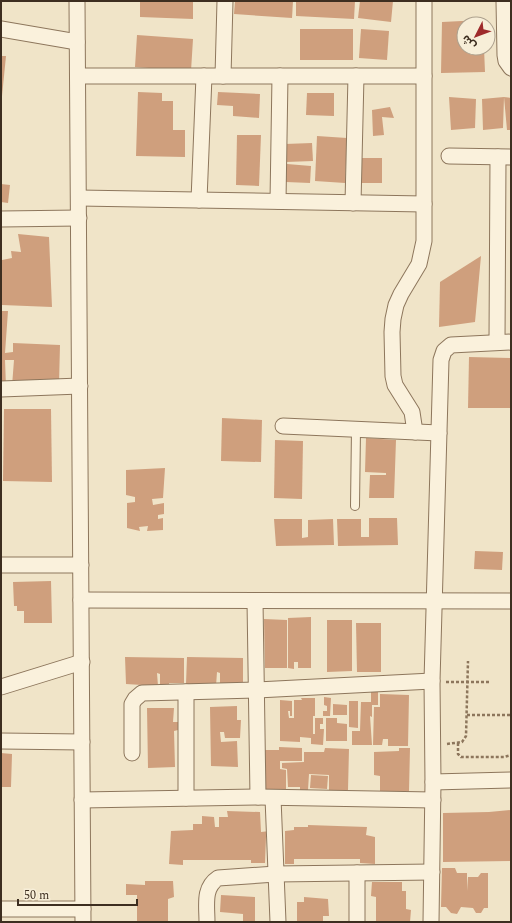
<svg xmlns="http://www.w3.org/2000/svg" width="512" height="923" font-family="Spectral,'Noto Sans Arabic',serif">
<rect width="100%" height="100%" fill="#f0e4c8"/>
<g fill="#cf9f7d">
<path d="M140,1H193V19L140,17Z"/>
<path d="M235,1H293L292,18L234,14Z"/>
<path d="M296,1H355L354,19L296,16Z"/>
<path d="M360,1H393L391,22L358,18Z"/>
<path d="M482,20V24H464V48H484L485,72L441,73L442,22Z"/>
<rect x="300" y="29" width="53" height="31"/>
<path d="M361,29L389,31L387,60L359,58Z"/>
<path d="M137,35L193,39L191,71L135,67Z"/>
<path d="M1,56H6L2,96H1Z"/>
<path d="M138,92L162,93V101H173V130H185V157L136,156Z"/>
<path d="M218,92L260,94L259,118L233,116V106L217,105Z"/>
<path d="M307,93H334V116L306,115Z"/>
<path d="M449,97L476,99L475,128L451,130Z"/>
<path d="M504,97L511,98V130H507L504,97L503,128L483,130L482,99Z"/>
<path d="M390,107L394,118L382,117L384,135L373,136L372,110Z"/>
<path d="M237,135H261L259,186L236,185Z"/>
<path d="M317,136L347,138L345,183L315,181Z"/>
<path d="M312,143L313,161L286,162L285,144Z"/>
<path d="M360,158H382V183H361Z"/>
<path d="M287,164L311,166L310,183L286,182Z"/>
<path d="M1,184L10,185L8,203L1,202Z"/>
<path d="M18,234L49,237L52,307L2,305V260L12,258L11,251L21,252Z"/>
<path d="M481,256L475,322L439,327L440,282Z"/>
<path d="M1,311H8L5,353L13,352V343L60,345L59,384L12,386L14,360H5L6,387H1Z"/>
<path d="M469,357L511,358V408H468Z"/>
<path d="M4,409H51L52,482L3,481Z"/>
<path d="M222,418L262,420L261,462L221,461Z"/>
<path d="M366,438L396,440L394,498H369L370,475H386V473L365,472Z"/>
<path d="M275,440L303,441L302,499L274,498Z"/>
<path d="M165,468L163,498L152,499L153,505L164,503V514L158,515V519L163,518V530L147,531L148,526L139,527L140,531L127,528V503L135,502V497L126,495V470Z"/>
<path d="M369,518H397L398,545L338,546L337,519H361V537H369Z"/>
<path d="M274,519H302V538L308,537V520L333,519L334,545L276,546Z"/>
<path d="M475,551L503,552L502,570L474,569Z"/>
<path d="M51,581L52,623H24V611H17V606H14L13,582Z"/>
<path d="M311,617V668H298V662H294V669L288,668V618Z"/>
<path d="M264,619L287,620V668H265Z"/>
<path d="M327,620H352V671L327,672Z"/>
<path d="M356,623H381V672H357Z"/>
<path d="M125,657L184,658V683H169V686H160V674L157,673L158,686L126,684Z"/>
<path d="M187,657L243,658V684H220V673L217,672L216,686L186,684Z"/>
<path d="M371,692H378V705H372V717L370,716L372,745H352V731H360L361,702H371Z"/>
<path d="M380,694L409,695L408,746H388V739H383L382,745H373L374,707H380Z"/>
<path d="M324,697L331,698L330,716H323V711H327V706L324,705Z"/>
<path d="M301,698H315V716H313V734H315V718H323V724H320V729H324L323,745L311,744V738L300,737V742L280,741V700L292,701V716H290V711H288L289,718H294V700H302Z"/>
<path d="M349,701H358V728L349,727Z"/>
<path d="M333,704L347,705V715H333Z"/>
<path d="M237,706V720H241L240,738H225L224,732H220L221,742L237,741L238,767L211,766L210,707Z"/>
<path d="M147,708H174L173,722H178V730L174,731L175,767L148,768Z"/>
<path d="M326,718H337V723L347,724V741H326Z"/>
<path d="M279,747L302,748V761H280V769L286,770V789H266L265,750H279Z"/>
<path d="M325,748L349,749L348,790H329V775L309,774L308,790H300V787H288L287,769L282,768V763L304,762V752H324Z"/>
<path d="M399,748H410L409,791H380V776L374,775V752L399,751Z"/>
<path d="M1,753L12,754L11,787H1Z"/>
<path d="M311,775L328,776L327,789L310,788Z"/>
<path d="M511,810V861L443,862V813L489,812Z"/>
<path d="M227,811L260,812L261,832L270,831L269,837H266L265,863H251V860H183V865L169,864L171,831L193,830V824H202V816L214,817L215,827H219V817H228Z"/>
<path d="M308,825L367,827L366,835L375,837V864L360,863V859H294V864H285V831L294,830V827H308Z"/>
<path d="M442,868H455L457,873H467V891L468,877H478L481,873H488V908H484L481,913H476L473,908L461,907L457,914L451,913L446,907H441Z"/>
<path d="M145,881H173L174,897L168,899V922H137V895H126V884L145,885Z"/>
<path d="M372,882H402V891H406V909L411,910L410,922H376V897L371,896Z"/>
<path d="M221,895L255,897V922H243V914L220,912Z"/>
<path d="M304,897L328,899L329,916H323V922H297V902H304Z"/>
</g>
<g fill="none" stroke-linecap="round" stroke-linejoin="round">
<defs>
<path id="service" d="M355,506L356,429"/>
<g id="minor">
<path d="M77,1L83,922"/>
<path d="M504,1L505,55L506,61L511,68"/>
<path d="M1,29L77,42"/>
<path d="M78,76H424"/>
<path d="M223,76L225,1"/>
<path d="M449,156L511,157"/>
<path d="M79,198L424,204"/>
<path d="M199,200L204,76"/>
<path d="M278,201L280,76"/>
<path d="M353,203L356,76"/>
<path d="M1,219L79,218"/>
<path d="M497,342L498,157"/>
<path d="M1,389L80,386"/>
<path d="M283,426L439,433"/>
<path d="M415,432L412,412L395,385L393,376L392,332L393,319L396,305L401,294L419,264L424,241V1"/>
<path d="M1,565H81"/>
<path d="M81,600L511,601"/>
<path d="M255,601L258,797"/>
<path d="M1,687L82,662"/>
<path d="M186,692V798"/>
<path d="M1,741L82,742"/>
<path d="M132,753V704L135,699L142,693L257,690L432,681"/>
<path d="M433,782L511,780"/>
<path d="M273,798L278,922"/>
<path d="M82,800L258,797L433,800"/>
<path d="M1,909H83"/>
<path d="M207,922C207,905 203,888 218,878L276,874L432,872"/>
<path d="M357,922V873"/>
<path d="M431,922L433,782L432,681L441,360L444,351L451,345L511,342"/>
</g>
</defs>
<use href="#service" stroke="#8d765c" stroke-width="10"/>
<use href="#minor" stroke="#8d765c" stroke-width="17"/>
<g stroke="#8d765c" stroke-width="2.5" stroke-dasharray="3 2" stroke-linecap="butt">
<path d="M446,682H489"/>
<path d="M467,715H511"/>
<path d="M458,743V754L461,757H504L511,755"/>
<path d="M447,744L462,742L466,736L468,661"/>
</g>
<use href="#service" stroke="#faf1dc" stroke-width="8"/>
<use href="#minor" stroke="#faf1dc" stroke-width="15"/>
</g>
<rect width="512" height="923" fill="none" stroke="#3d2e20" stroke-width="4"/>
<g transform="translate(476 36) rotate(228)"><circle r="19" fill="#f7eed8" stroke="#ada18e"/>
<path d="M0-3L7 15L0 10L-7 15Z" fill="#9e2a2b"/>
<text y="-6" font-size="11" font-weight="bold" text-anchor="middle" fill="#3d2e20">ش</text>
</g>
<path d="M18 899v6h119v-6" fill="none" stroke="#3d2e20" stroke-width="2"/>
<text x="24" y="899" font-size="12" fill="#3d2e20" stroke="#f7eed8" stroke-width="3" paint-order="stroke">50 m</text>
</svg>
